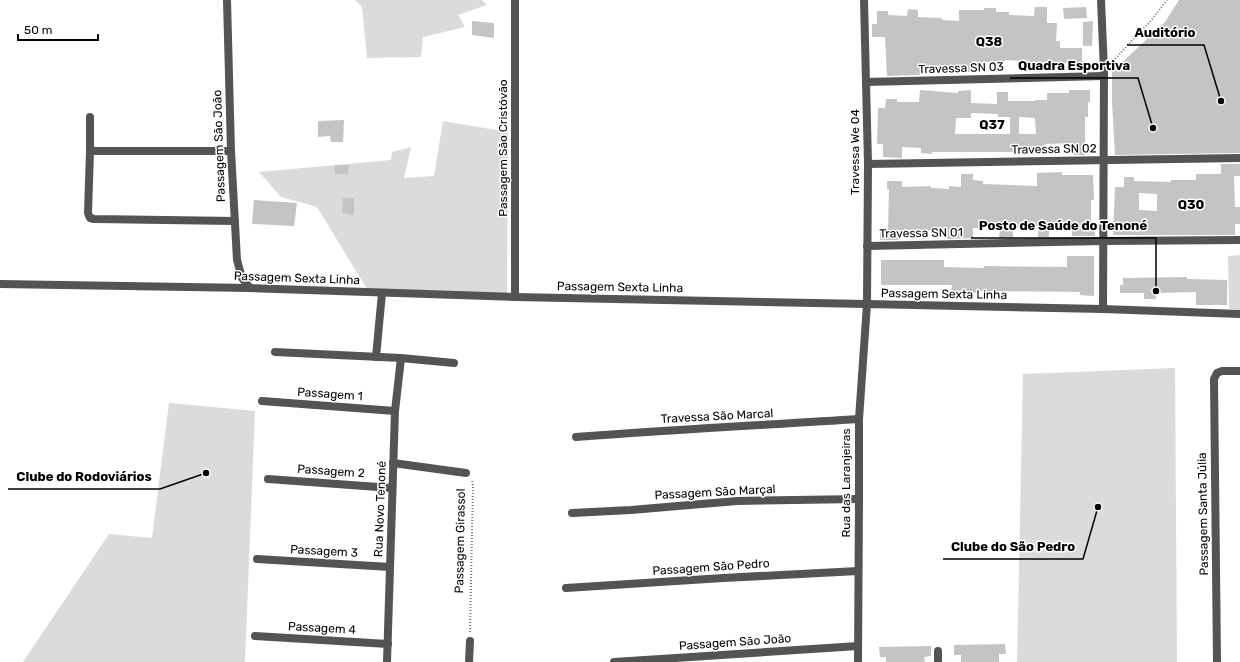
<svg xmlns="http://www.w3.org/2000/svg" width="1240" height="662" font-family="Rubik,sans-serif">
<rect width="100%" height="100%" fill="#fff"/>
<g fill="#dbdbdb">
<path d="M355,0H482L487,5L458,15L465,27L423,37L421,57L367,58L362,7Z"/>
<path d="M443,121L508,132L507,294L367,289L317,207L281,197L259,172L391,160L392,152L411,147L404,178L434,176Z"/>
<path d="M1240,255V310L1229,309L1228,256Z"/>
<path d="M1175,368L1177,662H1017L1023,374Z"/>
<path d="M169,403L255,411L245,662H23L109,534L152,538Z"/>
</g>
<g fill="#c4c4c4" fill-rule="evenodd">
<path d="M1179,0H1240V153L1115,155L1112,101V72L1165,22Z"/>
<path d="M1035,7H1047V23H1057L1056,41H1060V48H1082V71H1069V63H1045V64H1022V61L1005,60V62H983V69H970V72H958V70L920,71V75L887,76L885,37H872V24H877V11H888V15L907,16L908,9L918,10V17L942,18V20L959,21V10H984V8H996V12H1009V15L1034,16Z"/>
<path d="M1086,7L1087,18L1064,19L1063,8Z"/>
<path d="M472,21L494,23V38L472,35Z"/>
<path d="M1093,21L1092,46H1083V22Z"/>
<path d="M920,90L958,93V91L971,90V103L997,104V92H1008V101H1035V100H1047V93H1069V90H1090V102H1088V117H1085V155H1074L1073,143L1045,144V151L1024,152H932V154L921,153V148L902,147V158L883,157V144H877L878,108H885L886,99H897V102H919ZM971,113L998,114V117H1010V134H955L956,118H971ZM1019,117L1035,118L1036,134H1019Z"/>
<path d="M344,120L343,142H331L330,136L318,137V121Z"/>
<path d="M1221,164H1240V176H1234L1235,207H1240V224H1235V235H1113L1115,187H1124V177H1134V181L1171,182V180H1196V174H1221ZM1139,193L1157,194V211L1139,210Z"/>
<path d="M335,165H349L348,174H335Z"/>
<path d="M1062,172V175H1093L1094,200H1091V225H1095V236H1072V228L1049,229V237H1038V226H1020V228L1013,227V237L999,238L1000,228H973V238L947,239V230H898V240H880V231H888L889,189H887V181H902V187L931,186V188L949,189V186L961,187V174H973V180L983,181V184L1037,186V173Z"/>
<path d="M343,198H354V215L342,213Z"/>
<path d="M254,200L297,203L294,226L252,224Z"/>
<path d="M1067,256H1094V296L1080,295V292L979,291V293L951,292L952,285H881V260H944V267L984,268V266L1067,267Z"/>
<path d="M1187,277V279L1227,280V305H1196V292L1156,293V299H1144V293H1120V285H1123V278Z"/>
<path d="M1005,644L1006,654H999V662H961V655H954V645Z"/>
<path d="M931,646V656L924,657L925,662H886V657H880L879,647Z"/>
</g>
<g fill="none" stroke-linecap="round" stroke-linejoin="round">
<g stroke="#767676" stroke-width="2" stroke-dasharray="1 2" stroke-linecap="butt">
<path d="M1113,61L1140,32L1150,22L1167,0"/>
<path d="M470,632L473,485L472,480"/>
</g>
<g stroke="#545454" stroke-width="8">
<path d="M227,0L231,151L237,260L242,278L250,288"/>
<path d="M1101,0L1104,70L1103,309"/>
<path d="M866,82L1103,76"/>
<path d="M90,117V151H231"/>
<path d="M90,151L88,213L90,218L94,219L235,221"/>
<path d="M868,164L1240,158"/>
<path d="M867,246L1104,241L1240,240"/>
<path d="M0,284L250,288L515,297L867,304L868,164L864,0"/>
<path d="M515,297V0"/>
<path d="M275,352L401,358L454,363"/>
<path d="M376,357L382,293"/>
<path d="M262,401L395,411"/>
<path d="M576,437C670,430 764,425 859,419"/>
<path d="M393,463L466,473"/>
<path d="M268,479L392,488"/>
<path d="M572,513L631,510L737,501L859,499"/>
<path d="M257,559L390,567"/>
<path d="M566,588L723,578L858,571"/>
<path d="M255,636L388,644"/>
<path d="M938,651V662"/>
<path d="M387,662L395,411L401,358"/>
<path d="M469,662L470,641"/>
<path d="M614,662L858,646"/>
<path d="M1217,662L1214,379L1217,373L1222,371H1240"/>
</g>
<path stroke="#545454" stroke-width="8" d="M858,662L859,499V419L867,304L1103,309L1240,314"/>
</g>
<g text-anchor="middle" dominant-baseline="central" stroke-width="3" stroke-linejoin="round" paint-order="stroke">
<g font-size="12" fill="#000" stroke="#fff">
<text transform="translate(961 68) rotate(-2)">Travessa SN 03</text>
<text transform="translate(219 146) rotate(-92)">Passagem São João</text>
<text transform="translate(503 148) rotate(-90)">Passagem São Cristóvão</text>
<text transform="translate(1054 149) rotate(-1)">Travessa SN 02</text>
<text transform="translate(855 152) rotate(-90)">Travessa We 04</text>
<text transform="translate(921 233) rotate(-1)">Travessa SN 01</text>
<text transform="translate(297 278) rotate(2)">Passagem Sexta Linha</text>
<text transform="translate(620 287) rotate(1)">Passagem Sexta Linha</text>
<text transform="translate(944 294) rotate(1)">Passagem Sexta Linha</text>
<text transform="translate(330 394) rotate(4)">Passagem 1</text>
<text transform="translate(717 416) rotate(-3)">Travessa São Marcal</text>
<text transform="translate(331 471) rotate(4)">Passagem 2</text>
<text transform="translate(846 483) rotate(-90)">Rua das Laranjeiras</text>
<text transform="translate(715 492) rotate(-3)">Passagem São Marçal</text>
<text transform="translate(380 509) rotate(-88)">Rua Novo Tenoné</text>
<text transform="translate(1203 514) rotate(-91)">Passagem Santa Júlia</text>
<text transform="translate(460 541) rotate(-89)">Passagem Girassol</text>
<text transform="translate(324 551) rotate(3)">Passagem 3</text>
<text transform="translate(711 567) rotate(-4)">Passagem São Pedro</text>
<text transform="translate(322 628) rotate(3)">Passagem 4</text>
<text transform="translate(735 642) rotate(-4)">Passagem São João</text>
</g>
<g font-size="13" font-weight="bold" fill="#000" stroke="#fff">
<text x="989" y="41">Q38</text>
<text x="992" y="124">Q37</text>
<text x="1191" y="204">Q30</text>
</g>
</g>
<path fill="none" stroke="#000" stroke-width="1.5" d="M1221 101L1204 45H1127M1153 128L1138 78H1010M1156 291L1156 238H971M206 473L160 489H8M1098 507L1083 559H943"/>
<g fill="#000" stroke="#fff" stroke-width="1.5">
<circle cx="1221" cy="101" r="4"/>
<circle cx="1153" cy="128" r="4"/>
<circle cx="1156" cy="291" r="4"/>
<circle cx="206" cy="473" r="4"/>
<circle cx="1098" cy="507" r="4"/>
</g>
<g font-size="13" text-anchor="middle" font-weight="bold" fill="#000" stroke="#fff" stroke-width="3" stroke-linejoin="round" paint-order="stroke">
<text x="1165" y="37">Auditório</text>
<text x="1074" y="70">Quadra Esportiva</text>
<text x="1063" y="230">Posto de Saúde do Tenoné</text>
<text x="84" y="481">Clube do Rodoviários</text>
<text x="1013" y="551">Clube do São Pedro</text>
</g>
<path d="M18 34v6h80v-6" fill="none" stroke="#000000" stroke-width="2"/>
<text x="24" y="34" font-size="12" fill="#000000" stroke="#ffffff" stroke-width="3" paint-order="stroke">50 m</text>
</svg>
